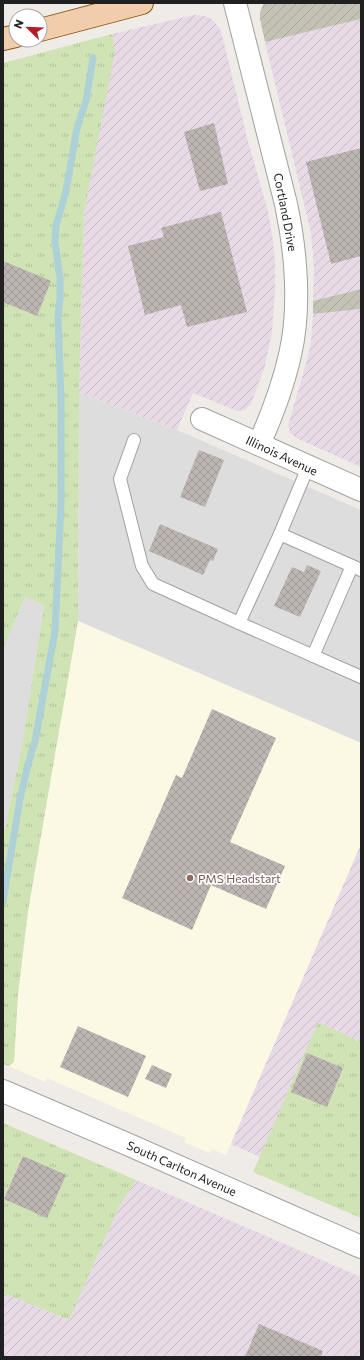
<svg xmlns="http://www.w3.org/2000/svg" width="364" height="1360" font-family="Commissioner,sans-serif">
<defs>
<pattern id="industrial-furrows" width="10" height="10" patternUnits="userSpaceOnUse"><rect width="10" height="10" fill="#e7dae6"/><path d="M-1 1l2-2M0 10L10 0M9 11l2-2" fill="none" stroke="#c6bbc5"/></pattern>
<pattern id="construction-furrows" width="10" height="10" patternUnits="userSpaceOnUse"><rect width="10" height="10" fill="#c3c2b4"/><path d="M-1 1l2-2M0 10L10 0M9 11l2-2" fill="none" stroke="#a7a69a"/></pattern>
<pattern id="grass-tufts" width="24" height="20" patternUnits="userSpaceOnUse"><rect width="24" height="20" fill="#cfe3b4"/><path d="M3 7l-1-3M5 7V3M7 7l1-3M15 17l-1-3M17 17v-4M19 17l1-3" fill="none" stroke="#b1c29a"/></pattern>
<pattern id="building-cross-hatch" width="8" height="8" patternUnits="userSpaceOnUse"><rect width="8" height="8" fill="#bcb5b1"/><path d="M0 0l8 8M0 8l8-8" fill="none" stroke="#a19b98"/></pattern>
</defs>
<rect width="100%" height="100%" fill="#efece8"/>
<g fill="#dedddd">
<path d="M79,392L177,430L361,510V743L78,621Z"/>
<path d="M25,597L44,605L23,740L8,812L3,843V649Z"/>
</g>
<g fill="url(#industrial-furrows)">
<path d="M194,15L205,16L210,18L219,27L222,35L248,141L268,211L272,234L275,260V291L272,332L265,366L251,404L245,410L237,411L193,393L177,430L79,392L84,214L114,51L112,34Z"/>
<path d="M361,19V289L313,301L314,268L311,233L265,42Z"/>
<path d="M361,309V467L296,438L290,433L288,426L307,360L311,342L313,314Z"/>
<path d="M361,844V1042L318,1022L260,1157L231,1144Z"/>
<path d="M136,1180L361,1277V1357H3V1293L69,1320L119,1207Z"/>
</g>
<path fill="#fbf9e4" d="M78,621L361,743V844L226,1155L212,1149L210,1153L184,1142L186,1138L47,1078L45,1082L9,1066L14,1061L18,994L28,911Z"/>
<g fill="url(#construction-furrows)">
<path d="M264,3H361V19L265,42L260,19V12Z"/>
<path d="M361,289V309L313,314V301Z"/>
</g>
<g fill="url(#grass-tufts)">
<path d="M112,34L115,51L84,214L79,392L78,621L28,911L18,994L14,1062L9,1066L3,1064V843L8,812L23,740L44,605L25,597L3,649V63Z"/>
<path d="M318,1022L361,1042V1218L253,1172Z"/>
<path d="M3,1123L136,1180L119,1207L69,1320L3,1293Z"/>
</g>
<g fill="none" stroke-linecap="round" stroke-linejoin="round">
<path stroke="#aed1d7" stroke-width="7" d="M3,901L20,799L27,768L35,741L55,631L61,504V399L58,318L60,298V279L55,242L56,226L66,191L77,128L86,101L93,58"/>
</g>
<g fill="url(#building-cross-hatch)">
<path d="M214,123L228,184L200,191L184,132Z"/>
<path d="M361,148V256L331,264L306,162Z"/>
<path d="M221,212L247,312L187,327L181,305L145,315L128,246L164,237L161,228Z"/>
<path d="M3,261L51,281L37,316L3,302Z"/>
<path d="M199,450L224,460L205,507L180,497Z"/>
<path d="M160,524L218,549L213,561L210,560L203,575L149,551Z"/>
<path d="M307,565L321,571L300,617L274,606L292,567L304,572Z"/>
<path d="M212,709L276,738L230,842L285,866L266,909L211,885L192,930L122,898L176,775L182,778Z"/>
<path d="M78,1026L146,1056L128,1097L60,1067Z"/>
<path d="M307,1053L343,1068L327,1107L291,1092Z"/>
<path d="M152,1065L172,1074L166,1088L145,1079Z"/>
<path d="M23,1156L66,1175L47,1218L4,1199Z"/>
<path d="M259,1324L323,1351L321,1357H245Z"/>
</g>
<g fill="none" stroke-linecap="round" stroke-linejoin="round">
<defs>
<g id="service">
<path d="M134,440L120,479L142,566L153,584L239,623"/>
<path d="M308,467L280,534L239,623L361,677"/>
<path d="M280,534L361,570"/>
<path d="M313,656L352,566"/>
</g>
<g id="minor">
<path d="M235,3L286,204C296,251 301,308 290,355C283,386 272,415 259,444"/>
<path d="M202,419L361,490"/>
<path d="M3,1091L127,1144L361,1247"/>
</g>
<g id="primary">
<path d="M40,30L142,3"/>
<path d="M3,39L16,36"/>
</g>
</defs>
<use href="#service" stroke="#a1a1a1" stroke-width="14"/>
<use href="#minor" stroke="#a1a1a1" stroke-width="24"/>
<use href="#primary" stroke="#895813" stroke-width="24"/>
<use href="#service" stroke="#fff" stroke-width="12"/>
<use href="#minor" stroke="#fff" stroke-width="22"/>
<use href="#primary" stroke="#f1cdab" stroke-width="22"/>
</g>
<circle fill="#8d6e63" stroke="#fff" stroke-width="1.5" cx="190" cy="878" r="4"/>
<g text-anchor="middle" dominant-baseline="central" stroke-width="3.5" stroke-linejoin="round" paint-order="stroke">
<g font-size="12" fill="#202020" stroke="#fff">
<text transform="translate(286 212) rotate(79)">Cortland Drive</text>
<text transform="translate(282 455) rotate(25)">Illinois Avenue</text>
<text transform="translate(182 1168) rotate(24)">South Carlton Avenue</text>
</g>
<g font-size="12" fill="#785e54" stroke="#fff" text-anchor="start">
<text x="198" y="878">PMS Headstart</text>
</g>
</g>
<rect width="364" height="1360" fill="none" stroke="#202020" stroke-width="8"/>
<g transform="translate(28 28) rotate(293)"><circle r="19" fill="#ffffff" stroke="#a6a6a6"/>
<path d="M0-3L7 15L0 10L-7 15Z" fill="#b71927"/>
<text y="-6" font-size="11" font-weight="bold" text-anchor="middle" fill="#202020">N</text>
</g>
</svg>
